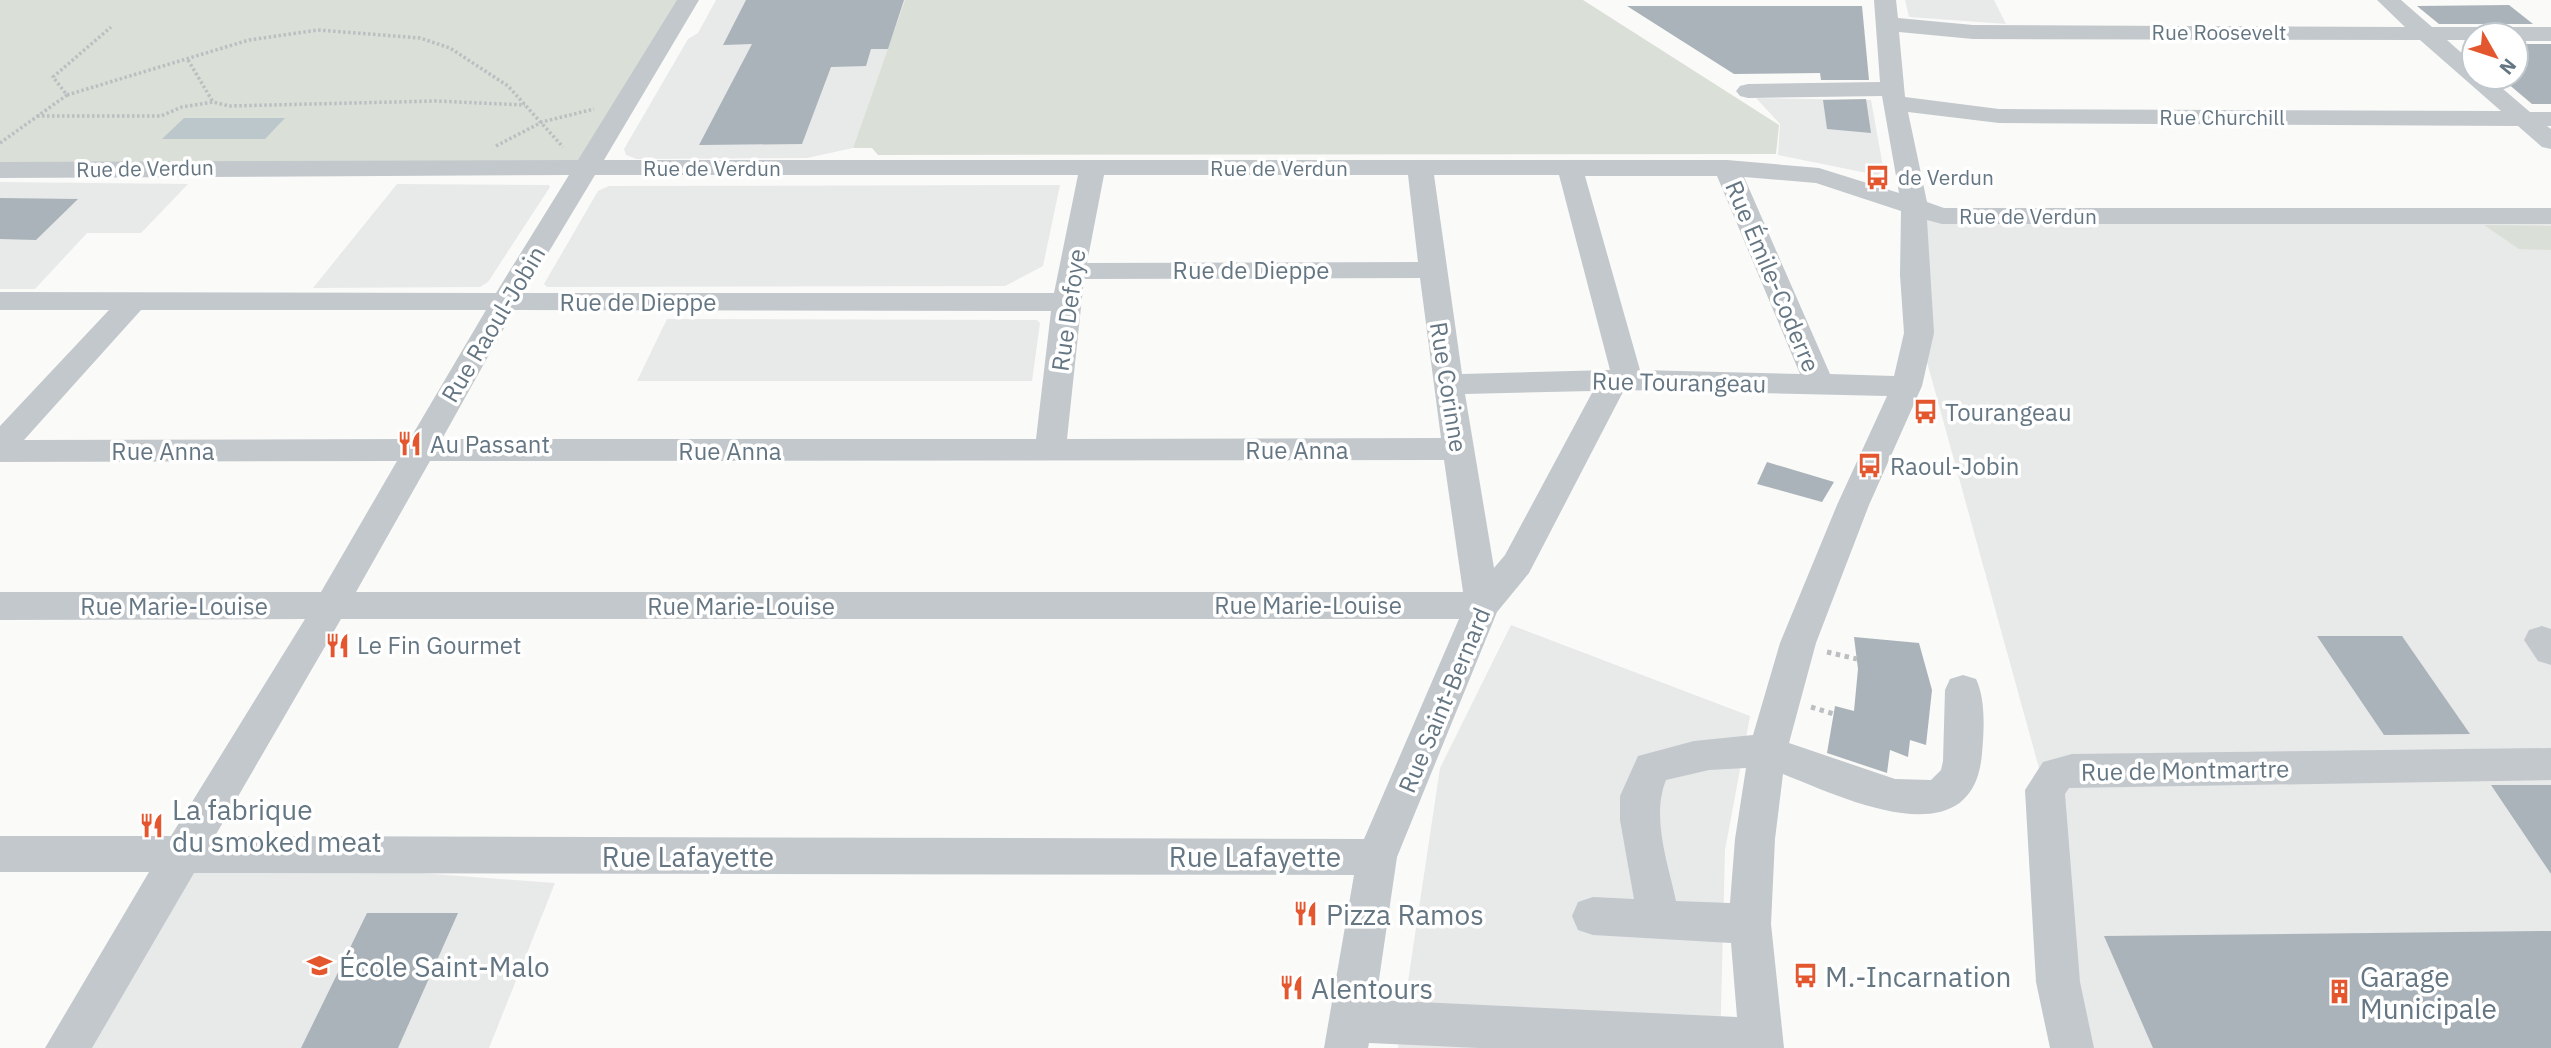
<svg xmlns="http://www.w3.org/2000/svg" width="2551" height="1048" font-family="'IBM Plex Sans',sans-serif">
<rect width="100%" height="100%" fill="#fafaf8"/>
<g fill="#e8e9e9">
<path d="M716,0H905L853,148L807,158L637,159L626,155L624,149L688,39L698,33Z"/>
<path d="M1905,0H1994L2006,24L1909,17Z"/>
<path d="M1756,98L1871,100L1884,172L1877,175L1778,155L1780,124Z"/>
<path d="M0,182L188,184L141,233H87L35,289H0Z"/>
<path d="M397,184L549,185L550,187L488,282L480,287L313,288Z"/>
<path d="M1060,185L1043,266L1005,286L547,287L544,284L598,191L609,186Z"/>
<path d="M1914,205L1942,216L2551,223V1048H2072L2045,790L1919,333Z"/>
<path d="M667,319L1037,320L1040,323L1032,381H637Z"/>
<path d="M1511,625L1750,716L1725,850L1720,1048H1398L1440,768Z"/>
<path d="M181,855L555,883L489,1048H67Z"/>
</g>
<g fill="#dadfd7">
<path d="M0,0H688L588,168L0,170Z"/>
<path d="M905,0H1583L1779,125L1776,154L878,155L872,148H853Z"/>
<path d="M2484,225L2551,226V250L2519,249Z"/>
</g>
<path fill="#bbc7cb" d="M184,118H285L265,139H162Z"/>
<g fill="#aab3b9">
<path d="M746,0H904L888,49H871L866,66L831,67L802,144L699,145L752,44L723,45Z"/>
<path d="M2509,5L2533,24H2439L2417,6Z"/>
<path d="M1627,6H1862L1869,80H1821L1820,73L1734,74Z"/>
<path d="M2516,44H2551V104H2532L2500,77H2516Z"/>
<path d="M1866,99L1871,133L1827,129L1823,100Z"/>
<path d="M0,198L78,199L36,240L0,239Z"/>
<path d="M1767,462L1834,482L1822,502L1757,484Z"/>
<path d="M2317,636H2402L2470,734L2384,735Z"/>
<path d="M1854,637L1919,643L1932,690L1926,745L1910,740L1908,757L1890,750L1887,773L1827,753L1835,706L1854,711L1858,669Z"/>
<path d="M2491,785H2551V874Z"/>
<path d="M367,913H458L398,1048H301Z"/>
<path d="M2551,931V1048H2153L2104,936Z"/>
</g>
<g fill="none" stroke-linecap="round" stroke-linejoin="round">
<g stroke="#bbbfc2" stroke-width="3.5" stroke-dasharray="2.5 2.5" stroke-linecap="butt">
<path d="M188,60L213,102"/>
<path d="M67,95L249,40L318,30L420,38L450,48L508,86L563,147"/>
<path d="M37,116H161L182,107L213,102L229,106L436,101L525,105"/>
<path d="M0,143L67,95L53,77L111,27"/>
<path d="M496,146L542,122L594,109"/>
</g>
<g stroke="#bbbfc2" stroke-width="5" stroke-dasharray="4.5 4.5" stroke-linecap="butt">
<path d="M1827,652L1857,659"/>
<path d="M1811,707L1834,714"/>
</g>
<g fill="#c3c8cc" fill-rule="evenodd">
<path d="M677,0H699L604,160H1727L1819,168L1899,193L1882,96L1748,98L1740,96L1736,91L1740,86L1748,84L1880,82L1874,0H1896L1898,18L1973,25L2405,27L2377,0H2401L2432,27H2551V41H2516V35H2474V40H2447L2474,64V77H2489L2530,112H2551V126H2547L2551,129V149L2542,147L2518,126L1999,123L1908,112L1927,202L1944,208H2551V224H1942L1927,220L1934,333L1922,386L1869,505L1816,643L1789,743L1895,779L1931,780L1941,770L1943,761L1945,690L1950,679L1963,675L1976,679C1986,700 1984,731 1982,753C1974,862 1841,797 1783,774L1775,839L1771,924L1784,1048H1479L1369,1043L1368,1048H1324L1354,875L194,873L92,1048H45L149,872H0V836H171L305,619L0,620V592H321L397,461L0,462V426L109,310H0V292L496,293L569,175L0,178V162L578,160ZM1899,32L1973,39L2420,40L2501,111L1999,109L1905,97ZM595,175H1078L1054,293H524ZM1104,175H1408L1418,262L1087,263ZM1434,175H1559L1610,370L1462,374ZM1585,176H1717L1800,374L1640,370ZM1744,177L1816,183L1901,211L1900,275L1904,333L1894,376L1830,374ZM1420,278L1441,438L1067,439L1084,279ZM141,310H486L410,439L24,440ZM514,310L1051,311L1036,439H442ZM1624,390L1887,396L1837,505L1780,643L1753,735L1694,741L1638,756L1620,796V820L1634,899L1593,897L1578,902L1572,916L1578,930L1593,935L1731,943L1737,1017L1376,1000L1397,857L1497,612L1529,573ZM1593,391L1505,555L1494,568L1465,394ZM1444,460L1463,592H356L430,461ZM341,619H1459L1364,839L215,836ZM1746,768L1735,839L1730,903L1676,901C1668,863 1651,817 1666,780L1709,770Z"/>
<path d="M2542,626L2551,629V665L2538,661L2524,640L2529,630Z"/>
<path d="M2551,748V780L2069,788L2065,794L2080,982L2094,1048H2050L2036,982L2025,790L2043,762L2072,754Z"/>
</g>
</g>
<defs>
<symbol id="bus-bare" viewBox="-9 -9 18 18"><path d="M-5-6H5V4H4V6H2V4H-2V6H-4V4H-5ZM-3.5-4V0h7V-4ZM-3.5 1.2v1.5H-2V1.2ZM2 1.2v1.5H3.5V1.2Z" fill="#e4572e" stroke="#fff" stroke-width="2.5" paint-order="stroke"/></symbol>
<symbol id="restaurant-bare" viewBox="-9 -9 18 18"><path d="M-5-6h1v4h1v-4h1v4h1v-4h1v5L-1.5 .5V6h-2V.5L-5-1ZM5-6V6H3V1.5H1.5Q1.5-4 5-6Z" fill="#e4572e" stroke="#fff" stroke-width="2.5" paint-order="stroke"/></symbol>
<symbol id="school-bare" viewBox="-9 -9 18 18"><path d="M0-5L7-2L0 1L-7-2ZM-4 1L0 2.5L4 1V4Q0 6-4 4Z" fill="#e4572e" stroke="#fff" stroke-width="2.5" paint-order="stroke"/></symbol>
<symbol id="building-bare" viewBox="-9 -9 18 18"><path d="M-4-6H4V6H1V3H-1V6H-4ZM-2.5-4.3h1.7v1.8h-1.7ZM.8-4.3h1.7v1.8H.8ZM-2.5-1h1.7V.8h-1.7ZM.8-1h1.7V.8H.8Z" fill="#e4572e" stroke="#fff" stroke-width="2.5" paint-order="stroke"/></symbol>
</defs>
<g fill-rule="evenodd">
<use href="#bus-bare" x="1860" y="160" width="35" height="35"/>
<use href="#bus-bare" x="1908" y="394" width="35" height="35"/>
<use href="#restaurant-bare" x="392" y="426" width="35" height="35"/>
<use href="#bus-bare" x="1852" y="448" width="35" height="35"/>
<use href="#restaurant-bare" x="320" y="628" width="35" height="35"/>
<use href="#restaurant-bare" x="134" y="808" width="35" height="35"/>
<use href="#restaurant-bare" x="1288" y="896" width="35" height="35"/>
<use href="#school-bare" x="302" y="948" width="35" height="35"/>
<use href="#bus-bare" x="1788" y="958" width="35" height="35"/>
<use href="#restaurant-bare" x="1274" y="970" width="35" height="35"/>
<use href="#building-bare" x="2322" y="974" width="35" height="35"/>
</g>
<g text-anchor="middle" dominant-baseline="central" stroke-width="7" stroke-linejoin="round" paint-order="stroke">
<g font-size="21" fill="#657683" stroke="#fff">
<text x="2219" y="32">Rue Roosevelt</text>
<text x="2222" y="117">Rue Churchill</text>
<text transform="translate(145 168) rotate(-1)">Rue de Verdun</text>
<text x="712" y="168">Rue de Verdun</text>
<text x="1279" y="168">Rue de Verdun</text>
<text x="2028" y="216">Rue de Verdun</text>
</g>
<g font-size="21" fill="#657683" stroke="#fff" text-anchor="start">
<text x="1898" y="177">de Verdun</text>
</g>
<g font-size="24" fill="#657683" stroke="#fff">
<text x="1251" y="270">Rue de Dieppe</text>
<text transform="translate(1773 276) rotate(67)">Rue Émile-Coderre</text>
<text x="638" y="302">Rue de Dieppe</text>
<text transform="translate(1068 310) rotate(-82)">Rue Defoye</text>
<text transform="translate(493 324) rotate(-59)">Rue Raoul-Jobin</text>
<text transform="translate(1679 382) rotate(1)">Rue Tourangeau</text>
<text transform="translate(1449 387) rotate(81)">Rue Corinne</text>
<text x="1297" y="450">Rue Anna</text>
<text x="163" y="451">Rue Anna</text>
<text x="730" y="451">Rue Anna</text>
<text x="1308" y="605">Rue Marie-Louise</text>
<text x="174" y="606">Rue Marie-Louise</text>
<text x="741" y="606">Rue Marie-Louise</text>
<text transform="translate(1444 700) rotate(-67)">Rue Saint-Bernard</text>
<text transform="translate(2185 770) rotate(-1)">Rue de Montmartre</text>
</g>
<g font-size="24" fill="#657683" stroke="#fff" text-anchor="start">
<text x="1945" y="412">Tourangeau</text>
<text x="430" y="444">Au Passant</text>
<text x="1890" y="466">Raoul-Jobin</text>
<text x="357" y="645">Le Fin Gourmet</text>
</g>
<g font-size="28" fill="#657683" stroke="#fff" text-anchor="start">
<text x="172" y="809">La fabrique<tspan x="172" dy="32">du smoked meat</tspan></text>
<text x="1326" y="914">Pizza Ramos</text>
<text x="339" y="966">École Saint-Malo</text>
<text x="1825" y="976">M.-Incarnation</text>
<text x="2360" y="976">Garage<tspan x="2360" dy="32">Municipale</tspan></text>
<text x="1311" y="988">Alentours</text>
</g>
<g font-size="28" fill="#657683" stroke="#fff">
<text x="688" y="856">Rue Lafayette</text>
<text x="1255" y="856">Rue Lafayette</text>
</g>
</g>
<g transform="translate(2495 56) rotate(129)"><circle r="33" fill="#ffffff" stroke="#c1c8cd" stroke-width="2"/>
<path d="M0-5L12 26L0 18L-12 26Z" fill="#e4572e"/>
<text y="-10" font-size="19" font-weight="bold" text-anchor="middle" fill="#657683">N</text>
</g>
</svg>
